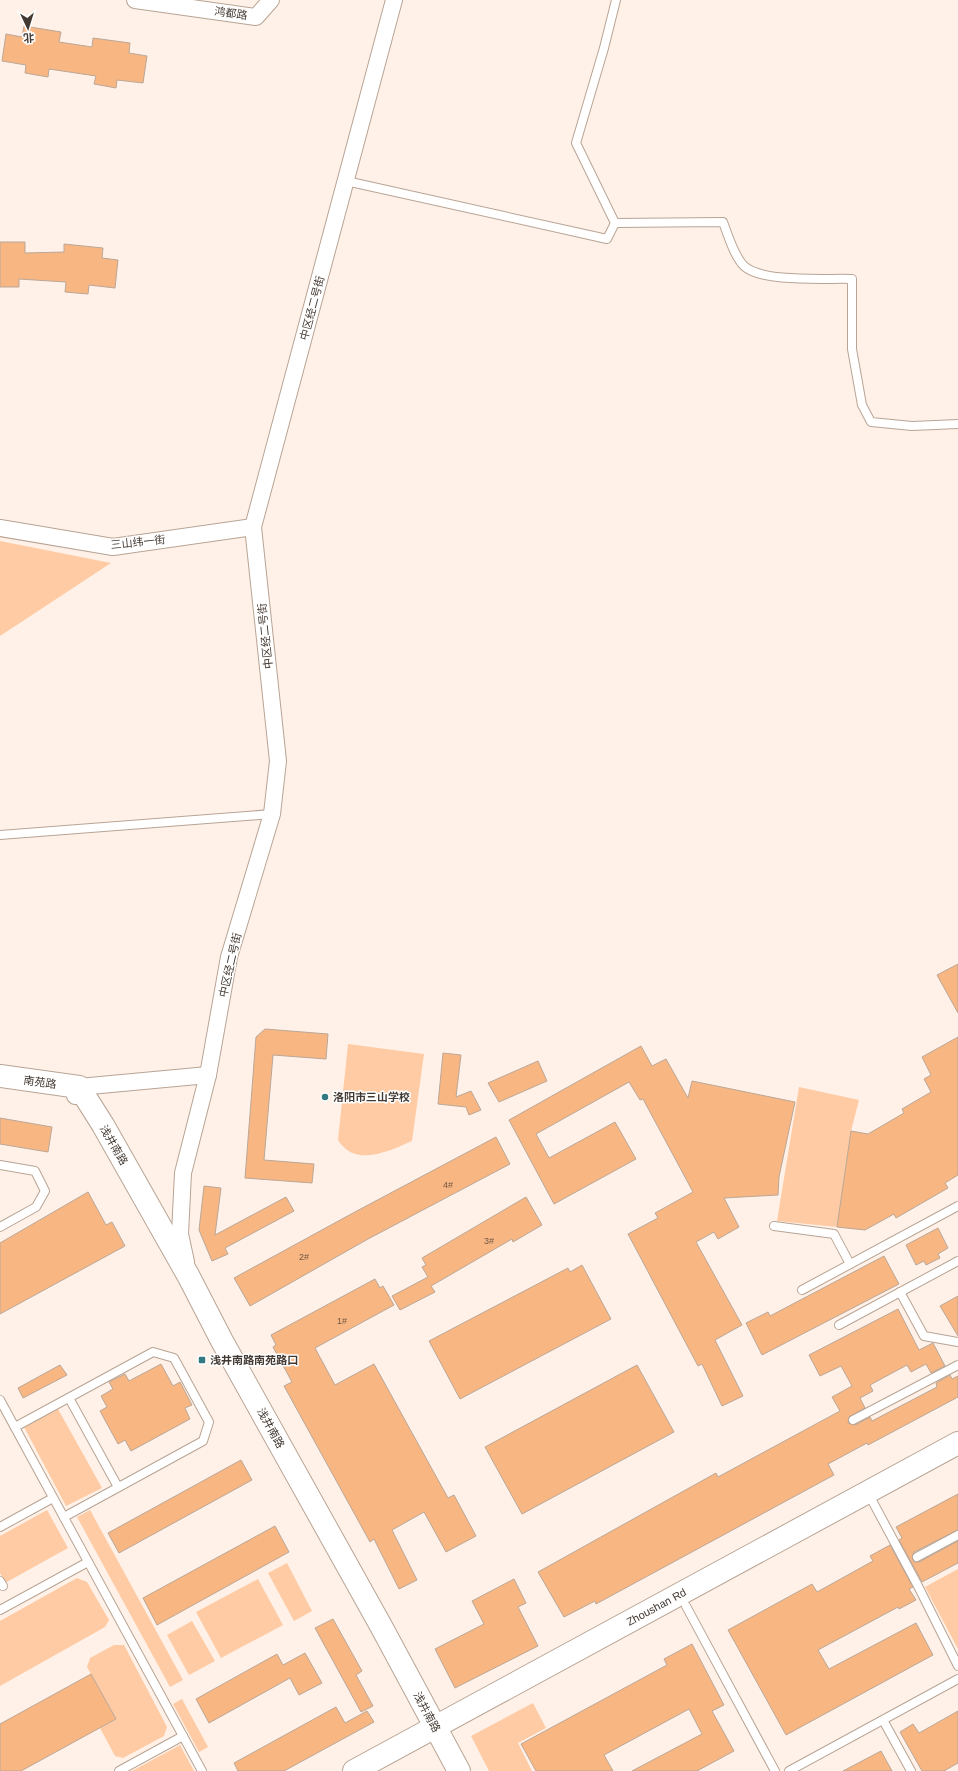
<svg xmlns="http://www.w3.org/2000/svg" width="958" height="1771" font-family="Arial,'Noto Sans SC',sans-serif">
<rect width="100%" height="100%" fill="#fff1e8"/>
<g fill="#fecba4">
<path d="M0,541L111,563L0,636Z"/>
<path d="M348,1044L424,1054L412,1141C389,1151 355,1168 338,1140Z"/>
<path d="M799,1087L859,1100L851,1131L837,1227L777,1221Z"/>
<path d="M58,1409L102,1488L66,1506L24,1427Z"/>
<path d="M47,1510L68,1548L5,1583L0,1573V1536Z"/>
<path d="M90,1510L183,1680L170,1687L77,1517Z"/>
<path d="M287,1563L312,1611L294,1621L268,1573Z"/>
<path d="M958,1569V1649L925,1587Z"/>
<path d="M77,1578L87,1582L109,1620L105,1627L0,1686V1621Z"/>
<path d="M258,1579L283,1625L221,1658L196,1612Z"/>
<path d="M192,1621L215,1661L189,1675L167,1635Z"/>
<path d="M114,1645H124L167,1727L164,1736L123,1758L115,1756L100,1728L116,1719L87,1667L90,1658Z"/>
<path d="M182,1699L208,1747L199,1752L173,1704Z"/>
<path d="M533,1703L546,1728L518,1743L532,1771H489L471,1736Z"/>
<path d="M180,1745L194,1771H132Z"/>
</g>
<g fill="#f8b682" stroke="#bba797">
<path d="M24,26L61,32L59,42L92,47L93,38L130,43L129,53L147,56L143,83L117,80L116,88L94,84L96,76L49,69L48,77L25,73L26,65L2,61L6,34L22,37Z"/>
<path d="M0,242H25V253L64,252V244L103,248L102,258L118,260L115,288L89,285L88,294L65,292L66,282L19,279V287H0Z"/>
<path d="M958,964V1013L937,975Z"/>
<path d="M265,1029L328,1034L326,1059L273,1055L264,1160L314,1164L312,1183L245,1178L256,1037Z"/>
<path d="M958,1037V1175L945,1183L948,1188L896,1218L894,1214L865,1230L837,1227L851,1131L868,1134L904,1113L902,1109L931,1092L924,1079L931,1075L922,1057Z"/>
<path d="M641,1046L652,1066L666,1059L688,1098L692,1081L795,1102L779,1177L778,1195L724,1198L739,1227L718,1239L714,1232L696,1242L742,1325L715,1340L743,1396L722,1406L702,1364L698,1366L628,1234L658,1218L655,1213L693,1192L643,1099L640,1100L629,1082L536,1134L549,1158L615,1122L636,1159L554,1204L509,1120Z"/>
<path d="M443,1053L461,1055L456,1097L471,1091L481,1110L469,1115L466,1107L438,1104Z"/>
<path d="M538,1061L547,1081L499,1102L488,1083Z"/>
<path d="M0,1118L52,1127L48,1152L0,1144Z"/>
<path d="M496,1137L510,1164L368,1239L250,1306L234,1278L353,1213Z"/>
<path d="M204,1186L221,1188L215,1235L286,1197L294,1211L225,1248L228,1254L212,1261L199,1230Z"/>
<path d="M88,1192L106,1225L112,1222L125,1246L0,1314V1243Z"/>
<path d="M526,1197L542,1225L513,1242L512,1239L431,1286L435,1292L400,1310L392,1296L428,1277L422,1267L426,1265L422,1258Z"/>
<path d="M938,1228L948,1248L938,1254L940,1258L926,1265L924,1261L916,1265L906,1245Z"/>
<path d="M884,1256L899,1284L762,1355L746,1323L768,1312L770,1316Z"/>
<path d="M582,1265L611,1319L460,1399L429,1341L568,1268L570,1272Z"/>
<path d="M375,1279L380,1288L383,1286L394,1305L315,1348L335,1385L374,1364L448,1498L454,1495L476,1536L446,1552L424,1512L392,1530L417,1580L399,1589L374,1539L370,1542L284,1386L292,1382L273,1347L276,1345L271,1335Z"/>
<path d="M958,1296V1336L940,1306Z"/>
<path d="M898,1309L919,1350L933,1343L945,1366L931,1373L926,1364L911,1372L907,1365L870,1385L873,1391L860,1398L865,1408L849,1417L848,1423L855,1425L870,1417L872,1421L937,1387L936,1383L950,1375L952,1379L958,1376V1397L868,1445L867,1443L828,1464L834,1475L596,1604L595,1601L564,1617L538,1572L716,1473L718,1477L840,1411L832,1397L852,1386L841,1366L820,1376L809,1355Z"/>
<path d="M161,1364L173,1386L180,1382L192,1405L185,1408L190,1419L131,1451L125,1440L118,1444L100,1411L107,1407L101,1396L113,1389L109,1382L125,1374L129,1381Z"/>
<path d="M60,1365L67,1375L23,1398L18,1388Z"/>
<path d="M637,1365L674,1432L522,1514L485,1447Z"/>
<path d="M241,1460L252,1480L119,1553L108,1533Z"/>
<path d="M958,1494V1530L914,1552L912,1557L914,1562H919L958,1541V1563L922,1582L899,1540L902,1538L896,1527Z"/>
<path d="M275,1526L289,1552L157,1625L143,1598Z"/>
<path d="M890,1545L913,1587L909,1589L916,1600L899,1609L898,1607L818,1650L829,1669L916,1623L933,1655L786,1735L728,1630L812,1584L817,1592L873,1561L870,1556Z"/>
<path d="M514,1579L526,1603L518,1607L538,1646L455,1688L435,1649L484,1624L472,1601Z"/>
<path d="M333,1619L362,1671L356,1675L373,1706L361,1712L315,1628Z"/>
<path d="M692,1644L724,1705L712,1711L734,1751L697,1771H632L702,1734L689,1709L604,1755L613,1771H536L521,1744L667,1665L664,1659Z"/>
<path d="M305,1653L322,1683L299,1695L290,1678L209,1723L196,1699L277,1654L283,1665Z"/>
<path d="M91,1674L116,1719L21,1771H0V1724Z"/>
<path d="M336,1707L345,1723L367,1711L374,1722L284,1771H238L234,1763Z"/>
<path d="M958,1711V1763L944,1771H922L900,1732L913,1724L919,1733Z"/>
<path d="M881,1751L892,1771H843Z"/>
</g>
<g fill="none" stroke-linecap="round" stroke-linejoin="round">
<defs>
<g id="lane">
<path d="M346,181L607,239L615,223L576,143L604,48L616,0"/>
<path d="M615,223L723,222C728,235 734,256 744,266C762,283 827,278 852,279V349L862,405L871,422L912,426L958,424"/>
<path d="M0,835L272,814"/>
<path d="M0,1165L35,1171L45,1191L36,1207L0,1227"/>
<path d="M774,1226L834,1234L850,1264"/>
<path d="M802,1290L958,1206"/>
<path d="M900,1292L924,1336L958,1342"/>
<path d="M839,1325L958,1261"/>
<path d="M69,1398L118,1487"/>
<path d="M0,1400L202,1771"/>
<path d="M853,1420L958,1365"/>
<path d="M15,1427L153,1352L174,1358L209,1422L203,1441L64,1517"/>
<path d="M868,1493L918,1586L958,1666"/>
<path d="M0,1527L53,1498"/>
<path d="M917,1557L958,1535"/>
<path d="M0,1581L3,1586"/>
<path d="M686,1606L775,1771"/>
<path d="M0,1610L88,1562"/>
<path d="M883,1720L911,1771"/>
<path d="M119,1771L183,1736"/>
<path d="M789,1771L958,1679"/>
</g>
<g id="street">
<path d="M135,0L256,17L271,0"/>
<path d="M0,528L113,547L253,527"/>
<path d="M75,1096L79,1087L208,1075"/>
<path d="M186,1262L180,1234L183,1173L208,1075L229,957L272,814L278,761L253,527L394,0"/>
</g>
<g id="secondary">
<path d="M0,1076L79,1087L103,1125L189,1277L222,1341L381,1626L459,1771"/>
<path id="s1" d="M354,1771L958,1443"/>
</g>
</defs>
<use href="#lane" stroke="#b8a494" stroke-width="10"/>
<use href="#street" stroke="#b8a494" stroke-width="18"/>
<use href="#secondary" stroke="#b8a494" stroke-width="24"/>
<use href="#lane" stroke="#fff" stroke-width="8"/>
<use href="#street" stroke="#fff" stroke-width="16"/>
<use href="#secondary" stroke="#fff" stroke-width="22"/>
</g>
<g fill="#327984" stroke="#fff" stroke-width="1.5">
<circle cx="325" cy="1097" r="4"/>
<rect x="198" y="1356" width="8" height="8" rx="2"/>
</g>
<g text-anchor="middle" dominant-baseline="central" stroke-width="3" stroke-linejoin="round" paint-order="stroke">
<g font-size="9" fill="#705847">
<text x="448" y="1185">4#</text>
<text x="489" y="1241">3#</text>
<text x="304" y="1257">2#</text>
<text x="342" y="1321">1#</text>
</g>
<g font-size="11" fill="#423933" stroke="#fff">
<text transform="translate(231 13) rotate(8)">鸿都路</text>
<text transform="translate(312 308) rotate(-75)">中区经二号街</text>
<text transform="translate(138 542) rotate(-6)">三山纬一街</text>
<text transform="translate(265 636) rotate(-96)">中区经二号街</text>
<text transform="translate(230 965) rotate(-77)">中区经二号街</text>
<text transform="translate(40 1082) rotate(8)">南苑路</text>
<text transform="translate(114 1145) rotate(60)">浅井南路</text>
<text transform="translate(271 1428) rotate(61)">浅井南路</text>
<text stroke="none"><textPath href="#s1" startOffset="344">Zhoushan Rd</textPath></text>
<text transform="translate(427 1712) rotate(62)">浅井南路</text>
</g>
<g font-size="11" font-weight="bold" fill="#423933" stroke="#fff" text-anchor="start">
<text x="333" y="1097">洛阳市三山学校</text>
<text x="210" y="1360">浅井南路南苑路口</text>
</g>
</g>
<g transform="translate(28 28) rotate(176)" stroke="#ffffff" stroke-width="3" paint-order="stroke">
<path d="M0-3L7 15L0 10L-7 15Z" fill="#423933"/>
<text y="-6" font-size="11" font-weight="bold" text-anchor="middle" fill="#423933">北</text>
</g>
</svg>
